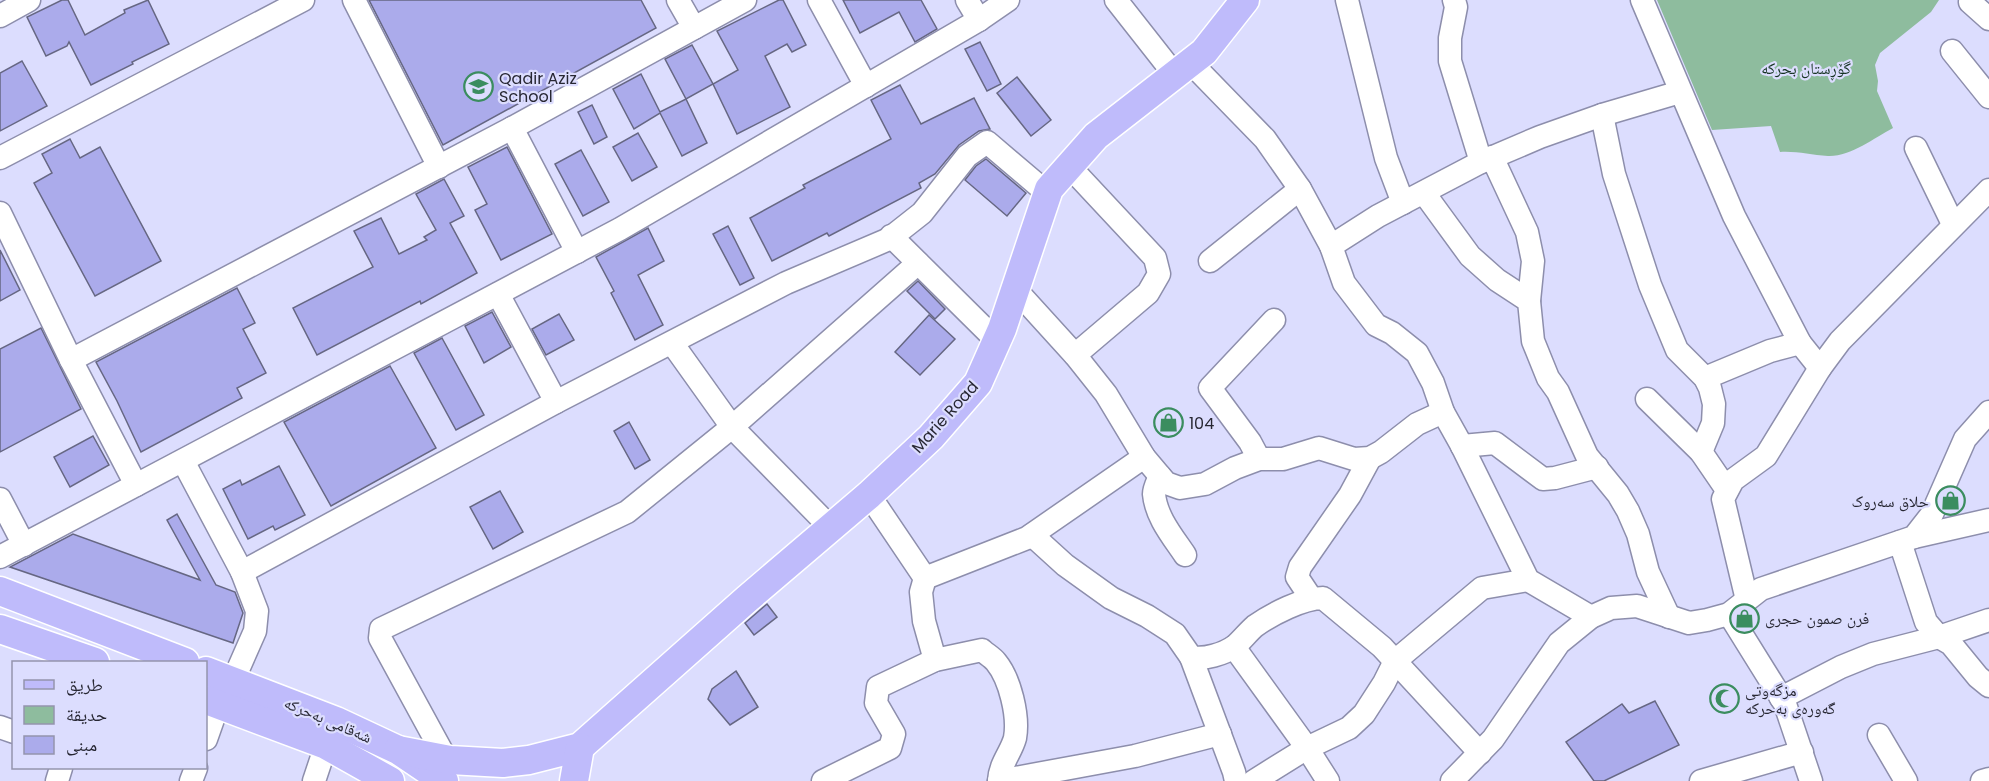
<svg xmlns="http://www.w3.org/2000/svg" width="1989" height="781" font-family="Poppins,'Noto Naskh Arabic',sans-serif">
<rect width="100%" height="100%" fill="#dcddfe"/>
<path fill="#8ebc9e" d="M1657,0H1939L1931,12L1880,53L1875,65L1878,81L1877,91L1893,128C1874,138 1850,157 1828,156C1811,155 1797,151 1780,152L1771,126L1712,130Z"/>
<g fill="#ababeb" stroke="#666783" stroke-width="1.5">
<path d="M62,0H68L85,35L125,13L124,10L148,0L169,44L132,62L133,64L91,85L69,42L67,46L46,56L27,17Z"/>
<path d="M369,0H641L656,28L443,145Z"/>
<path d="M779,0H783L806,45L792,52L787,44L765,56L790,107L737,134L713,84L738,70L717,31Z"/>
<path d="M843,0H921L937,29L915,42L899,12L860,33Z"/>
<path d="M980,42L1001,84L987,91L965,49Z"/>
<path d="M692,45L713,84L686,99L665,59Z"/>
<path d="M22,61L47,106L0,131V73Z"/>
<path d="M641,74L660,112L686,99L707,143L682,156L660,113L634,129L613,89Z"/>
<path d="M1017,77L1051,120L1031,136L997,93Z"/>
<path d="M900,85L921,124L974,98L990,129L979,131L959,145L935,174L919,183L921,188L829,236L827,233L772,261L750,218L805,188L803,185L891,139L871,100Z"/>
<path d="M592,105L607,137L594,144L578,112Z"/>
<path d="M638,133L657,167L632,181L613,147Z"/>
<path d="M70,139L80,158L100,147L161,261L95,296L34,183L52,173L42,154Z"/>
<path d="M507,147L552,234L501,260L475,210L487,204L468,167Z"/>
<path d="M581,150L609,202L583,216L555,164Z"/>
<path d="M986,159L1026,193L1007,216L965,180L976,166Z"/>
<path d="M444,179L464,216L450,223L477,273L421,304L420,301L317,355L293,308L373,267L354,231L381,218L399,254L427,240L424,237L436,230L416,194Z"/>
<path d="M728,226L754,278L740,285L713,234Z"/>
<path d="M648,228L664,261L638,275L663,325L635,340L611,293L614,291L596,257Z"/>
<path d="M0,250L20,290L0,301Z"/>
<path d="M918,281L945,309L935,319L907,291Z"/>
<path d="M237,288L255,323L243,329L266,373L237,388L242,398L141,452L117,401L96,362Z"/>
<path d="M492,312L511,347L484,363L465,326Z"/>
<path d="M559,314L574,340L546,355L532,329Z"/>
<path d="M929,315L955,339L920,375L895,352Z"/>
<path d="M41,328L81,409L0,452V349Z"/>
<path d="M442,338L484,415L456,430L414,353Z"/>
<path d="M390,366L436,448L331,506L284,422Z"/>
<path d="M629,422L650,460L635,469L614,431Z"/>
<path d="M93,436L109,465L70,487L54,457Z"/>
<path d="M279,466L305,515L275,530L273,526L248,539L223,489L240,480L242,485Z"/>
<path d="M500,491L523,532L493,549L470,507Z"/>
<path d="M177,514L216,585L235,592L243,613L233,643L10,567L73,534L200,580L167,520Z"/>
<path d="M767,604L777,617L754,635L745,623Z"/>
<path d="M736,671L758,707L730,725L708,699L712,689Z"/>
<path d="M1655,701L1679,745L1604,781H1594L1566,742L1622,704L1629,713Z"/>
</g>
<g fill="none" stroke-linecap="round" stroke-linejoin="round">
<defs>
<g id="minor">
<path d="M354,0L439,167"/>
<path d="M678,0L694,28"/>
<path d="M819,0L866,86"/>
<path d="M967,0L979,20"/>
<path d="M1116,0L1175,75"/>
<path d="M1347,0L1386,158L1403,203"/>
<path d="M1454,0L1456,7L1450,38V61L1481,162"/>
<path d="M1642,0L1734,216L1800,343L1820,368"/>
<path d="M1970,2L1989,19"/>
<path d="M0,16L29,0"/>
<path d="M1952,51L1989,97"/>
<path d="M1191,63L1265,139L1300,189L1331,246L1344,283L1376,325L1392,333L1417,353L1433,383L1443,412L1462,446L1528,580L1591,617"/>
<path d="M1602,115L1614,174L1650,285L1677,350L1705,378L1710,388L1714,404L1713,423L1701,452"/>
<path d="M512,128L577,252"/>
<path d="M1916,148L1953,224"/>
<path d="M1492,157L1527,232L1533,261L1529,301"/>
<path d="M0,158L303,0"/>
<path d="M1069,166L1155,258L1159,274L1148,293L1075,355"/>
<path d="M1424,193L1470,256L1497,280L1529,301L1533,341L1548,378L1558,392L1587,456L1618,494L1628,511L1638,534L1648,572L1669,617"/>
<path d="M0,213L71,360L136,485"/>
<path d="M891,236L997,341"/>
<path d="M1331,246L1378,216L1479,163L1540,137L1602,115L1680,92"/>
<path d="M1210,261L1300,189"/>
<path d="M1015,289L1075,355L1106,394L1144,457L1160,476L1166,483L1180,488L1205,484L1235,468L1259,459H1283L1319,448L1354,459L1370,458L1381,452L1417,424L1443,412"/>
<path d="M498,294L556,402"/>
<path d="M672,343L732,427L831,528"/>
<path d="M71,360L512,128L745,0"/>
<path d="M1705,378L1770,351L1800,343"/>
<path d="M1647,399L1701,452L1727,490"/>
<path d="M1462,446L1495,443L1543,479L1555,478L1597,467"/>
<path d="M1259,459L1250,442L1210,388L1274,320"/>
<path d="M183,461L242,572L257,611L255,631L233,681"/>
<path d="M1160,476C1158,481 1154,488 1154,494C1156,517 1173,537 1185,555"/>
<path d="M869,495L925,578L921,592L924,621L935,660"/>
<path d="M0,499L24,545"/>
<path d="M1032,535L1065,565L1111,598L1147,616L1175,634L1191,657C1204,660 1224,654 1235,646C1242,640 1248,632 1255,626C1272,614 1303,598 1323,598L1382,647L1480,753"/>
<path d="M1914,537L1989,520"/>
<path d="M1900,542L1926,622L1939,637L1951,644L1978,677L1989,686"/>
<path d="M0,557L620,229L979,20L1008,0"/>
<path d="M242,572L556,402L786,283L889,239L922,213L967,156L987,142L1047,193"/>
<path d="M925,578L1027,538L1144,457"/>
<path d="M1311,598L1297,577L1300,567L1350,495L1370,458"/>
<path d="M1747,600L1723,499L1733,480L1766,456L1820,368L1840,341L1989,190"/>
<path d="M1729,614L1785,704L1811,781"/>
<path d="M1234,647L1307,748L1328,781"/>
<path d="M1191,657L1234,772L1236,781"/>
<path d="M1781,698L1841,667L1873,654L1939,637L1989,620"/>
<path d="M0,727L14,732"/>
<path d="M1879,735L1906,781"/>
<path d="M206,739L218,705"/>
<path d="M446,759L380,638L381,629L627,512L732,427L918,263"/>
<path d="M57,781L61,768"/>
<path d="M191,781L196,768"/>
<path d="M314,781L326,745"/>
<path d="M823,781L890,748L894,734L876,703L878,687L935,660L982,650C986,654 992,657 996,662C1010,679 1019,716 1015,738C1011,753 1000,763 999,781"/>
<path d="M999,781L1135,756L1220,734"/>
<path d="M1254,781L1307,748L1349,728L1364,714L1384,683L1395,661L1482,588L1528,580"/>
<path d="M1452,781L1493,739L1559,643L1591,617L1611,608L1637,606L1689,623L1707,620L1729,614L1761,589L1914,537L1932,514L1965,439L1989,412"/>
<path d="M1701,781L1802,752"/>
<path d="M1982,781L1989,779"/>
</g>
<g id="major">
<path d="M0,591L185,662"/>
<path d="M0,629L95,662"/>
<path d="M206,671L336,721L398,750L444,781"/>
<path d="M206,700L326,745L390,781"/>
<path d="M398,750L450,760L503,763L529,760L580,747L747,599L869,495L931,437L978,383L1002,329L1049,189L1096,136L1204,52L1245,0"/>
<path d="M574,781L580,747"/>
</g>
</defs>
<use href="#minor" stroke="#8d8eac" stroke-width="25"/>
<use href="#major" stroke="#fff" stroke-width="31"/>
<use href="#minor" stroke="#fff" stroke-width="22"/>
<use href="#major" stroke="#bfbbfb" stroke-width="28"/>
</g>
<defs>
<symbol id="school-ring" viewBox="-11 -11 22 22"><circle r="9.5" fill="#dcddfe" stroke="#3b8d5f" stroke-width="1.5"/><path d="M0-5L7-2L0 1L-7-2ZM-4 1L0 2.5L4 1V4Q0 6-4 4Z" fill="#3b8d5f"/></symbol>
<symbol id="shop-ring" viewBox="-11 -11 22 22"><circle r="9.5" fill="#dcddfe" stroke="#3b8d5f" stroke-width="1.5"/><path d="M-5-2.5h2.3a2.7 3.5 0 0 1 5.4 0H5L5.5 6h-11ZM-1.5-2.5h3a1.5 2.3 0 0 0-3 0Z" fill="#3b8d5f"/></symbol>
<symbol id="mosque-ring" viewBox="-11 -11 22 22"><circle r="9.5" fill="#dcddfe" stroke="#3b8d5f" stroke-width="1.5"/><path d="M3.5-4.9A6 6 0 1 0 3.5 4.9A5 5 0 1 1 3.5-4.9Z" fill="#3b8d5f"/></symbol>
</defs>
<g fill-rule="evenodd">
<use href="#school-ring" x="462" y="70" width="33" height="33"/>
<use href="#shop-ring" x="1152" y="406" width="33" height="33"/>
<use href="#shop-ring" x="1934" y="484" width="33" height="33"/>
<use href="#shop-ring" x="1728" y="602" width="33" height="33"/>
<use href="#mosque-ring" x="1708" y="682" width="33" height="33"/>
</g>
<g text-anchor="middle" dominant-baseline="central" stroke-width="4.5" stroke-linejoin="round" paint-order="stroke">
<g font-size="16" fill="#143221" stroke="#dcddfe">
<text x="1806" y="68">گۆڕستان بحركه‌</text>
</g>
<g font-size="16" fill="#272733" stroke="#dcddfe" text-anchor="start">
<text x="499" y="78">Qadir Aziz<tspan x="499" dy="18">School</tspan></text>
<text x="1189" y="423">104</text>
<text x="1929" y="501" text-anchor="end">حلاق سەروک</text>
<text x="1765" y="618">فرن صمون حجری</text>
<text x="1745" y="690">مزگەوتی<tspan x="1745" dy="18">گەورەی بەحرکە</tspan></text>
</g>
<g font-size="16" fill="#272733" stroke="#dcddfe">
<text transform="translate(945 417) rotate(-48)">Marie Road</text>
<text transform="translate(328 720) rotate(23)">شەقامی بەحرکە</text>
</g>
</g>
<rect x="12" y="661" width="195" height="108" fill="#dcddfe" stroke="#9494ad" stroke-width="1.5"/>
<rect x="24" y="680" width="30" height="9" fill="#bfbbfb" stroke="#9494ad" stroke-width="1.5"/>
<text x="66" y="691" font-size="18" fill="#272733">طريق</text>
<rect x="24" y="706" width="30" height="18" fill="#8ebc9e" stroke="#9494ad" stroke-width="1.5"/>
<text x="66" y="721" font-size="18" fill="#272733">حديقة</text>
<rect x="24" y="736" width="30" height="18" fill="#ababeb" stroke="#9494ad" stroke-width="1.5"/>
<text x="66" y="751" font-size="18" fill="#272733">مبنى</text>
</svg>
